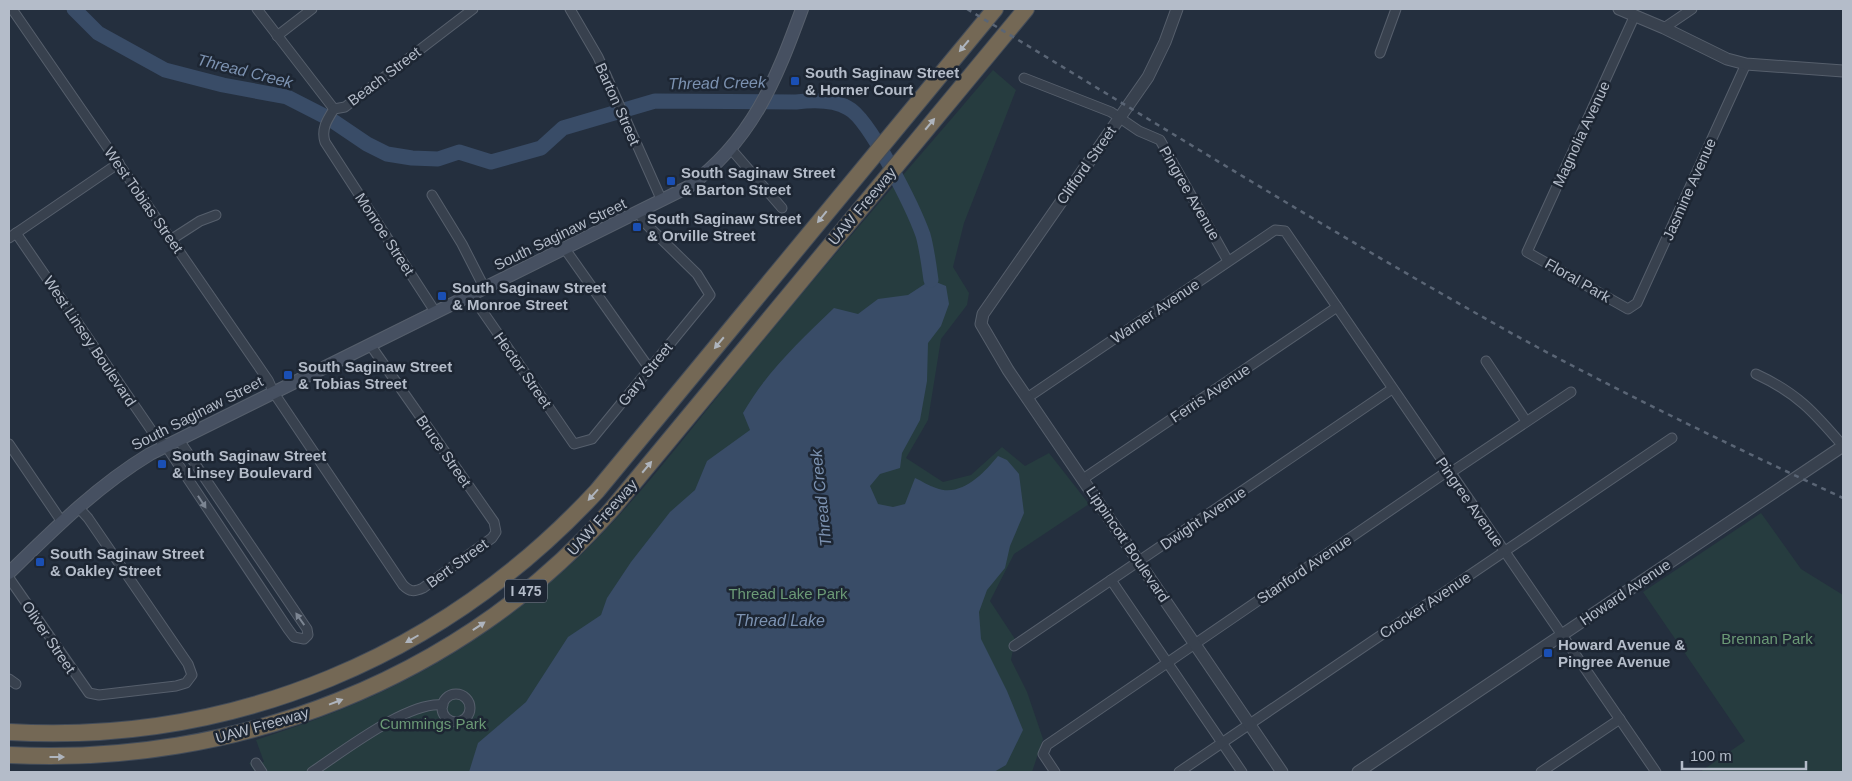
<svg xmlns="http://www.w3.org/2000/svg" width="1852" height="781" font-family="Arial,sans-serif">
<rect width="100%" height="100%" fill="#242f3e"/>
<g fill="#263c3f">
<path d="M993,70L1016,90L964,223L953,267L969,293L967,305L941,339L928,420L906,458L943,482L971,475L1002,447L1025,466L1049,453L1089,504L1014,554L990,601L1015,639L1011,660L1027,692L1043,739L1032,772H255L249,763L264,762L256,740C367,705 453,664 542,589C556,577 571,565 584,552C649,488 703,412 762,342C837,250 916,161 993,70Z"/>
<path d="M1761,513L1801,569L1843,595V772H1700L1745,741L1643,592Z"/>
</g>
<path fill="#394c67" d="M931,280L946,286L949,304L941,326L928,343L927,381L920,420L902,453L900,468L880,474L870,486L878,504L893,507L905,504L915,478C922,481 929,486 936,488C961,498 984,473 998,456L1007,460L1019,474L1024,513L1010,546L1005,568L987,590L979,612L981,639L1007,691L1023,730L1006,765L994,772H469L478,743L526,702L568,637L601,615L607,598L631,562L670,512L695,490L707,461L750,430L743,413C768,370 799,342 834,308L858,314L878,299L908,295Z"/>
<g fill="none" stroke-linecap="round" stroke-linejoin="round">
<path stroke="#394c67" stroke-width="15" d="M74,9L98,33L165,70L223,85L287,97L330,119L367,144L387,154L412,158L438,159L459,152L491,162L541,148L563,128L655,101L796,102C813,100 833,99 848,108C870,119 914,210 923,235C927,249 929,266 931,280"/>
<defs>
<g id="minor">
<path d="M12,9L268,380L274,393L403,585C410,592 414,592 423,588L492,538L496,532L494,522L371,346"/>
<path d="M257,9L334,109"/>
<path d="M570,9L598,57L662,201"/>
<path d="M1635,15L1527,252L1628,309L1637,303L1746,64"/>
<path d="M1664,28L1692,9"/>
<path d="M277,36L312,9"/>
<path d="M1380,53L1396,9"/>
<path d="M1024,78L1111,112L1139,131L1160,140L1228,261"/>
<path d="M334,109C327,120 321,129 325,142L436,313"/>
<path d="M334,109L345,107L473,9"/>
<path d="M731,149L782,208"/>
<path d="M432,195L462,244L485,289"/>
<path d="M16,233L154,434L166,446L288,629L294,637L304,639L308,635L307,629L179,440"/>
<path d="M9,238L119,163"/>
<path d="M172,239L200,221L216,215"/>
<path d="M565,249L649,368"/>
<path d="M472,296L574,444L592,439L710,295L697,274L645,223L639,213"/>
<path d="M1486,361L1526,421"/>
<path d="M1756,374C1797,393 1814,412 1843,446"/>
<path d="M1027,398L1275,230L1285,231L1656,772"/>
<path d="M9,444L62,522"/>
<path d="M1083,479L1337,307"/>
<path d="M9,578L89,693L99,695L176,686L186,683L192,675L188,664L88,518L78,507"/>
<path d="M1111,580L1242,772"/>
<path d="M1014,646L1392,389"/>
<path d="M9,679L16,684"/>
<circle cx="456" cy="708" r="14"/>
<path d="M256,763L262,772"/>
<path d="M312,772C341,753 409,700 443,705"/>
<path d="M1055,772L1043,754L1047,745L1442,475L1450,473L1571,392"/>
<path d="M1179,772L1672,438"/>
<path d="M1541,772L1620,719"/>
</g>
<g id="tertiary">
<path d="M1177,9L1165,42L1148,77L983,314L981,324L1008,370L1282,772"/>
<path d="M1619,9L1664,28L1727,59L1746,64L1843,71"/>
<path d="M1358,772L1843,446"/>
</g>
<path id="secondary" d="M9,573C53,530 97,486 150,454L688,187C752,141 776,80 802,9"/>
<g id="motorway">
<path d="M9,732C234,745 444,656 597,491L995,9"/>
<path d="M9,755C235,767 461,680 612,509L1026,9"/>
</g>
</defs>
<use href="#minor" stroke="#565f6c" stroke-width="11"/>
<use href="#tertiary" stroke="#565f6c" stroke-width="13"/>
<use href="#secondary" stroke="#565f6c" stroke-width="14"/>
<use href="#motorway" stroke="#434c59" stroke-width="18"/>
<use href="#minor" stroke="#38414e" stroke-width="9"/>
<use href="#tertiary" stroke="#38414e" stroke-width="11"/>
<use href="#secondary" stroke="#465061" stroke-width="12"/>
<use href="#motorway" stroke="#746855" stroke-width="16"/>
<path stroke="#5a6575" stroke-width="2.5" stroke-dasharray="5 5" stroke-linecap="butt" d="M967,9C1148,118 1328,231 1513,334C1621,393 1732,446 1843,498"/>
</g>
<defs><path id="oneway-solid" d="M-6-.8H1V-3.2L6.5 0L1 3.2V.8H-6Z" transform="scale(1.25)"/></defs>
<g fill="#aeb4bd">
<use href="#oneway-solid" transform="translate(964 46) rotate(130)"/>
<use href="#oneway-solid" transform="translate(930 124) rotate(-50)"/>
<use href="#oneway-solid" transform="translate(822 217) rotate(129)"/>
<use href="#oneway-solid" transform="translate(719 343) rotate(130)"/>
<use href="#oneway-solid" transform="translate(647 467) rotate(-50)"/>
<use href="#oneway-solid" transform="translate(593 495) rotate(132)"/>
<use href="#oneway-solid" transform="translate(479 626) rotate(-34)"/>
<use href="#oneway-solid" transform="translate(412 639) rotate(150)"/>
<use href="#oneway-solid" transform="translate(336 702) rotate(-21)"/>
<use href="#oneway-solid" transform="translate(57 757)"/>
</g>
<g fill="#7c8592">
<use href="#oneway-solid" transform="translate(202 502) rotate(57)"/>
<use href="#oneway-solid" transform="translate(300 619) rotate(-125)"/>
</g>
<g fill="#1a4fb4" stroke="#1d2633" stroke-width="2">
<rect x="790" y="76" width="10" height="10" rx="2.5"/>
<rect x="666" y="176" width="10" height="10" rx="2.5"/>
<rect x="632" y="222" width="10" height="10" rx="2.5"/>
<rect x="437" y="291" width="10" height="10" rx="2.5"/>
<rect x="283" y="370" width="10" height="10" rx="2.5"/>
<rect x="157" y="459" width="10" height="10" rx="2.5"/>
<rect x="35" y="557" width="10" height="10" rx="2.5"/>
<rect x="1543" y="648" width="10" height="10" rx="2.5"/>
</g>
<g text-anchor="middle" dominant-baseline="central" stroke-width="5" stroke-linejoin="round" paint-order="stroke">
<rect fill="#1d2633" stroke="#878f9c" stroke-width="1" x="505" y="579.5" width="42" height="23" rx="4"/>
<g font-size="14" font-weight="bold" fill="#b4bcc9">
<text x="526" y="591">I 475</text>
</g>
<g font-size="15" font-weight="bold" fill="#b4bcc9" stroke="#1d2633" text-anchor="start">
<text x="805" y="72">South Saginaw Street<tspan x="805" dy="17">&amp; Horner Court</tspan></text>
<text x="681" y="172">South Saginaw Street<tspan x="681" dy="17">&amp; Barton Street</tspan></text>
<text x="647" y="218">South Saginaw Street<tspan x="647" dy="17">&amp; Orville Street</tspan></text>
<text x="452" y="287">South Saginaw Street<tspan x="452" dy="17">&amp; Monroe Street</tspan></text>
<text x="298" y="366">South Saginaw Street<tspan x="298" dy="17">&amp; Tobias Street</tspan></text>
<text x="172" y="455">South Saginaw Street<tspan x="172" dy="17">&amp; Linsey Boulevard</tspan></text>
<text x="50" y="553">South Saginaw Street<tspan x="50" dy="17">&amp; Oakley Street</tspan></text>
<text x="1558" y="644">Howard Avenue &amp;<tspan x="1558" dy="17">Pingree Avenue</tspan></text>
</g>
<g font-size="15" fill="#b4bcc9" stroke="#1d2633">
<text transform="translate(384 76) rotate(-37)">Beach Street</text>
<text transform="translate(618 104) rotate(66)">Barton Street</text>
<text transform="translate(1581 134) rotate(-65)">Magnolia Avenue</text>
<text transform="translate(1086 165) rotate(-55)">Clifford Street</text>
<text transform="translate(1689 189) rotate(-66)">Jasmine Avenue</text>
<text transform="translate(1190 193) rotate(60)">Pingree Avenue</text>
<text transform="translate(144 200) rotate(55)">West Tobias Street</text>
<text transform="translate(862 206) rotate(-50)">UAW Freeway</text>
<text transform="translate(385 234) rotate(57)">Monroe Street</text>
<text transform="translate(560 234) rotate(-26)">South Saginaw Street</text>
<text transform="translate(1578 280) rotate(30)">Floral Park</text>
<text transform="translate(1155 311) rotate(-34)">Warner Avenue</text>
<text transform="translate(90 341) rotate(56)">West Linsey Boulevard</text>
<text transform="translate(523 370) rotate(55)">Hector Street</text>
<text transform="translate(645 374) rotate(-51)">Gary Street</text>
<text transform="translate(1210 393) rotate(-34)">Ferris Avenue</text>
<text transform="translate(197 413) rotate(-27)">South Saginaw Street</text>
<text transform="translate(444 451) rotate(55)">Bruce Street</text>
<text transform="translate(1470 502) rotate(55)">Pingree Avenue</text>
<text transform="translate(602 517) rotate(-48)">UAW Freeway</text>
<text transform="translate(1203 518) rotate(-34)">Dwight Avenue</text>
<text transform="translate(1128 544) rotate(56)">Lippincott Boulevard</text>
<text transform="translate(457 563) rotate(-36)">Bert Street</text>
<text transform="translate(1304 569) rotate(-34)">Stanford Avenue</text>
<text transform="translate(1625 592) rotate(-34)">Howard Avenue</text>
<text transform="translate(1425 605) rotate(-34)">Crocker Avenue</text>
<text transform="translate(49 637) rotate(56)">Oliver Street</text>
<text transform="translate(262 725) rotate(-16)">UAW Freeway</text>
</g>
<g font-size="15" fill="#6b9a76" stroke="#1d2633">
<text x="788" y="593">Thread Lake Park</text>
<text x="1767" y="638">Brennan Park</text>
<text x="433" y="723">Cummings Park</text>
</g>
<g font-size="16" font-style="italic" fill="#7c92b1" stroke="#1d2633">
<text transform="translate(245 71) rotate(14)">Thread Creek</text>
<text transform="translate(717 83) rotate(-1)">Thread Creek</text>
<text transform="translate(821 498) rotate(-96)">Thread Creek</text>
<text x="780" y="620">Thread Lake</text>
</g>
</g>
<rect width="1852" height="781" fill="none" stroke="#b4bcc9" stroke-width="20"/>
<path d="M1682 761v8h124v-8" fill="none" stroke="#b4bcc9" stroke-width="2.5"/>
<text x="1690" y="761" font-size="15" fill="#b4bcc9" stroke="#1d2633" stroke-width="4" paint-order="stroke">100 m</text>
</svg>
